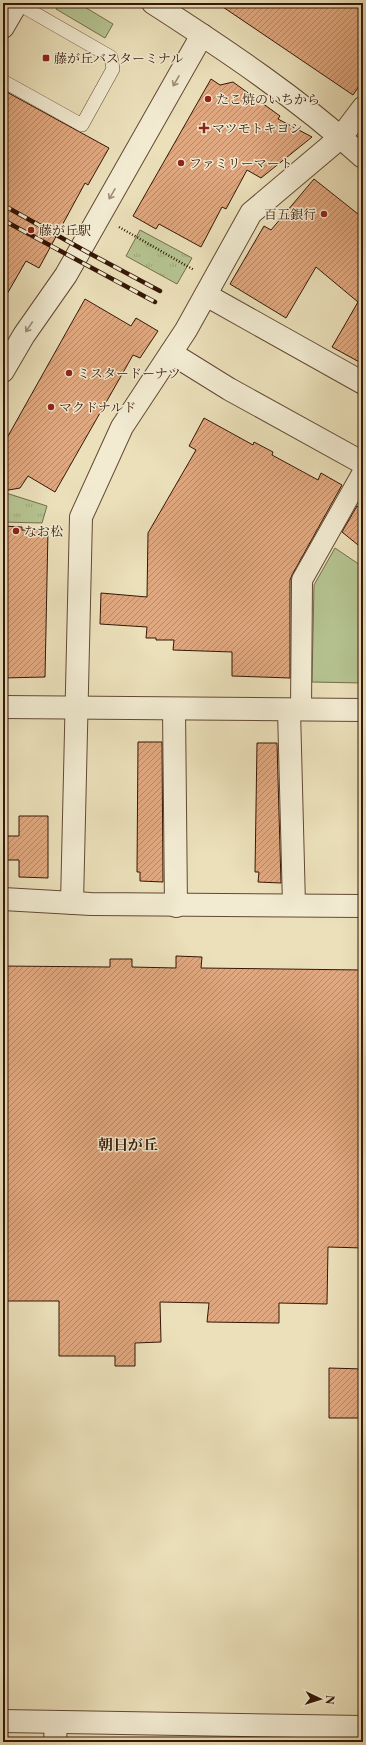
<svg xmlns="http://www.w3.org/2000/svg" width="366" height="1745" font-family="'Libre Caslon Text','Noto Serif JP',serif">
<defs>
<pattern id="park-tufts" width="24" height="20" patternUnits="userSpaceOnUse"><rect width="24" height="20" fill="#b5c391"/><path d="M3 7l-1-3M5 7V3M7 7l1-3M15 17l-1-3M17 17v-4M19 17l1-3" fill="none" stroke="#9ca77c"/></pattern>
<pattern id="building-hatch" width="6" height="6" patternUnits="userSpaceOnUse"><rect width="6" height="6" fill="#e0a880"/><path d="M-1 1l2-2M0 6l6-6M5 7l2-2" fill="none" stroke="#b68867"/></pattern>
</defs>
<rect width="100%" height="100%" fill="#ebe0ba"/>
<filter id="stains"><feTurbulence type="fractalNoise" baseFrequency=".005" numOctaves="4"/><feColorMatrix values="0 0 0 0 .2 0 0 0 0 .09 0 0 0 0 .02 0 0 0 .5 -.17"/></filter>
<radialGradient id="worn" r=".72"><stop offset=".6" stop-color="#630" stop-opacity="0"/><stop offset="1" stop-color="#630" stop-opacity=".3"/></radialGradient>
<g fill="url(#park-tufts)" stroke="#756d4c">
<path d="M140,230L192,258L177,284L126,256Z"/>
<path d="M3,489L6,493L47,506L42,523L3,522Z"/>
</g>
<g fill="#b5c391" stroke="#756d4c">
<path d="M59,3H78L113,24L105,38L56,9Z"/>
<path d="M335,548L363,567V683L312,682L314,585Z"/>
</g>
<g fill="url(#building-hatch)" stroke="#351706">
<path d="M217,3H363V80L353,95Z"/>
<path d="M211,79L220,85L233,82L280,116L278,119L312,137L261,178L247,170L226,209L222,207L201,247L159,224L156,229L133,216Z"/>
<path d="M3,90L109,148L88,185L85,183L39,268L26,261L3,301Z"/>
<path d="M314,179L363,218V364L332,347L358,302L316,267L286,318L230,284L264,226L271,230Z"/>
<path d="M85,299L131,326L136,318L158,331L140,358L133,355L55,492L28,476L20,488L3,491V445Z"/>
<path d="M204,418L253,445L254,442L273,452L272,455L318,480L321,473L342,485L292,575L290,580V678L232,676V652L173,650L174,640H156V638H146L147,627L100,624L101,593L147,597L148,533L196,450L189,446Z"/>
<path d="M357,506L363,510V549L342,532Z"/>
<path d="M3,526L22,527V530H48L45,677L3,678Z"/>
<path d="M138,742H162L163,882L140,881V872H137Z"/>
<path d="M257,743H277L281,883L258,882L259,872H255Z"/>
<path d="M19,816H48V878L19,877V860H3V836H19Z"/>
<path d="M176,956L202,957L201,968L363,970V1248L328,1247L327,1304L279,1303V1323L207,1322L209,1303L160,1302L161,1342L135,1343V1366H115V1356H59V1301H3V966L110,967V959H132V967L176,968Z"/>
<path d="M329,1368L363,1369V1418H329Z"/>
</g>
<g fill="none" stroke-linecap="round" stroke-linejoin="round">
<defs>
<path id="service" d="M3,81L82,125L113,69L111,57L17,3"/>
<path id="pedestrian" d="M301,710L302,580L363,472"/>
<g id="minor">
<path d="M3,27L17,3"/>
<path d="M206,295L363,383"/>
<path d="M171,353L229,389L363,463"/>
<path d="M3,371L24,335L66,275L202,35"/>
<path d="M174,709L176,906"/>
<path d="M289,710L294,905"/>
<path d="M3,899L91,904L363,906"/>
<path d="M72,903L81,517L122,427L186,330L251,213L341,137L363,108"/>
<path d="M3,1721L363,1727"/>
<path d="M55,1742L56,1722"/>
</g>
<g id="tertiary">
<path d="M153,3C226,50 299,99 363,157"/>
<path d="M3,707L363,710"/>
</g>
</defs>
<use href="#service" stroke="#624933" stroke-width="14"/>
<use href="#pedestrian" stroke="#624933" stroke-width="22"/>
<use href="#minor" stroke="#624933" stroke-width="24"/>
<use href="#tertiary" stroke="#624933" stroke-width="24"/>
<path stroke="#351706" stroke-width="2.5" stroke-dasharray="1 2" stroke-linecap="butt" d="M119,227L194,270"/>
<use href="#service" stroke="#f2ebd2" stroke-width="13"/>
<use href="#pedestrian" stroke="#f2ebd2" stroke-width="20"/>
<use href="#minor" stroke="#f2ebd2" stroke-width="22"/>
<use href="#tertiary" stroke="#f2ebd2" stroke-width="22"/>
<defs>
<g id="rail">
<path d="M3,205L87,252L160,291"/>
<path d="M3,220L155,302"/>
</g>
</defs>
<use href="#rail" stroke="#351706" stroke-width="4.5"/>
<use href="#rail" stroke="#f2ebd2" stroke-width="3" stroke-dasharray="9" stroke-linecap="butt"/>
</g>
<defs><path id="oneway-shaft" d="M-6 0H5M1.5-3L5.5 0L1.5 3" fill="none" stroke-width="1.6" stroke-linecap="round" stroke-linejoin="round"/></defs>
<g stroke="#9d8c76">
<use href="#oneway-shaft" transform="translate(176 81) rotate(120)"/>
<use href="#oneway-shaft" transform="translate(112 194) rotate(120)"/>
<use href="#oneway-shaft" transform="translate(29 327) rotate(124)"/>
</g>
<g fill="#8f2418" stroke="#f2ebd2" stroke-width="1.5">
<rect x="42" y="54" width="8" height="8" rx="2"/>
<circle cx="208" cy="99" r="4"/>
<path d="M202 122h4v4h4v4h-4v4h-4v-4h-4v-4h4z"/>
<circle cx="181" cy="163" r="4"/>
<circle cx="324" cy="214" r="4"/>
<circle cx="31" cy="230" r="4"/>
<circle cx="69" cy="373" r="4"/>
<circle cx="51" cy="407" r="4"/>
<circle cx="16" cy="531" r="4"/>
</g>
<g text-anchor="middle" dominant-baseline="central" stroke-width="3" stroke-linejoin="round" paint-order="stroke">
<g font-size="13" fill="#351706" stroke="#f2ebd2" text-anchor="start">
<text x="54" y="58">藤が丘バスターミナル</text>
<text x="216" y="99">たこ焼のいちから</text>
<text x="212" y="128">マツモトキヨシ</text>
<text x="189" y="163">ファミリーマート</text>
<text x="316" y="214" text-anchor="end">百五銀行</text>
<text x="39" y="230">藤が丘駅</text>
<text x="77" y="373">ミスタードーナツ</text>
<text x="59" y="407">マクドナルド</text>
<text x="24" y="531">なお松</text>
</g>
<g font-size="15" font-weight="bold" fill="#351706" stroke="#f2ebd2">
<text x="128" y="1144">朝日が丘</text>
</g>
</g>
<rect width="366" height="1745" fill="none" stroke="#ebe0ba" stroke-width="16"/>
<rect x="4" y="4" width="358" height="1737" fill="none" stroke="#351706" stroke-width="2"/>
<rect x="8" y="8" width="350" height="1729" fill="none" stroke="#351706"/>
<g transform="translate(320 1699) rotate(94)" stroke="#f2ebd2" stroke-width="3" paint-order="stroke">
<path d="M0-3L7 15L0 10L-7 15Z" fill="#351706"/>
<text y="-6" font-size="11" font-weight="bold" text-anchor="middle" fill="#351706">N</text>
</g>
<rect width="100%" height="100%" filter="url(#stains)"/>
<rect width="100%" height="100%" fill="url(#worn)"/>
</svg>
